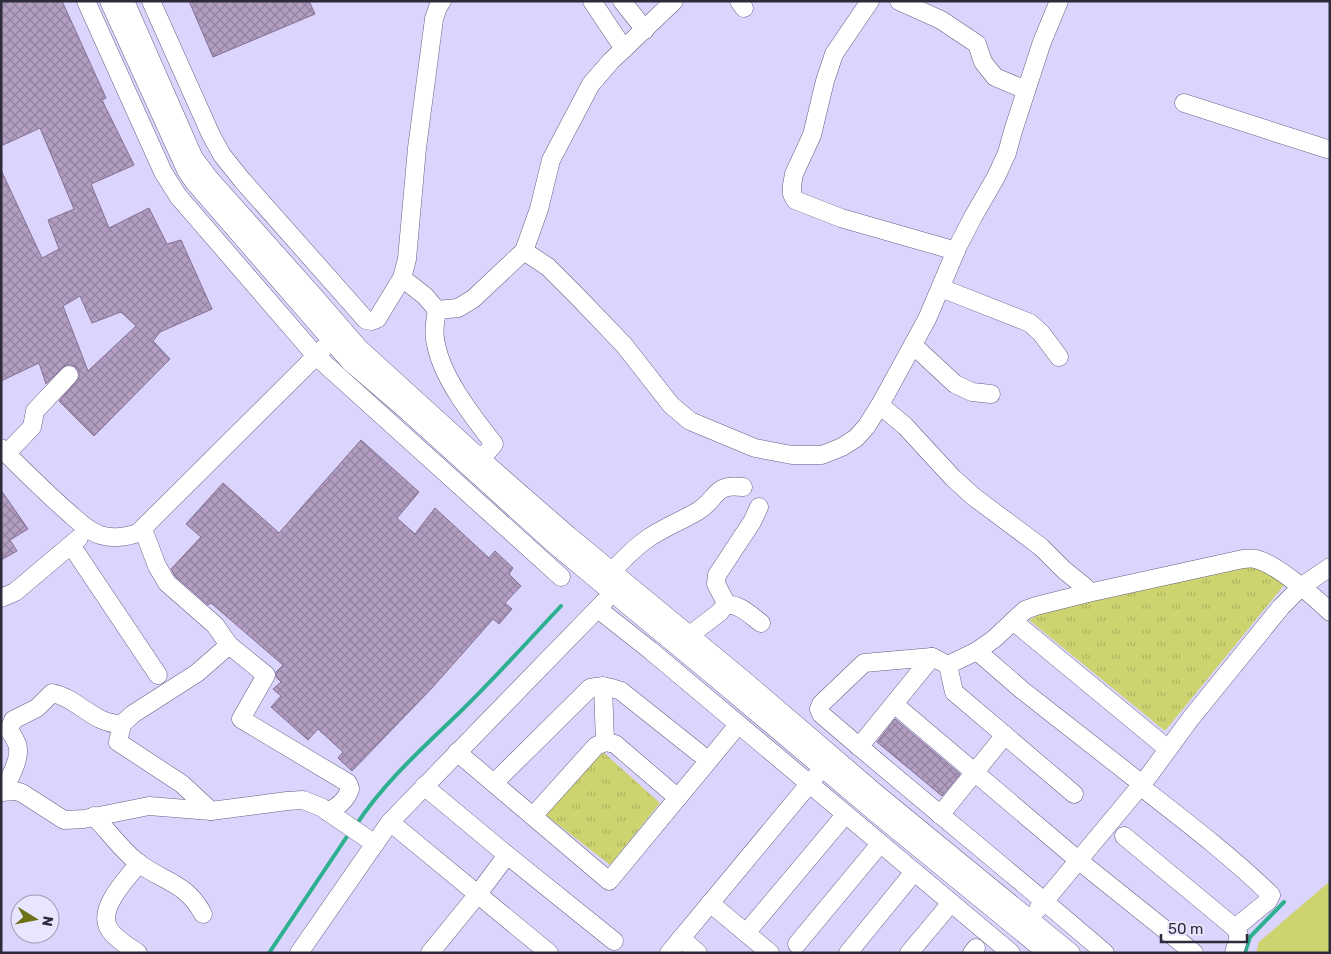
<svg xmlns="http://www.w3.org/2000/svg" width="1331" height="954" font-family="Rubik,sans-serif">
<defs>
<pattern id="park-tufts" width="24" height="20" patternUnits="userSpaceOnUse" patternTransform="scale(1.25)"><rect width="24" height="20" fill="#cdd36f"/><path d="M3 7l-1-3M5 7V3M7 7l1-3M15 17l-1-3M17 17v-4M19 17l1-3" fill="none" stroke="#b0b561"/></pattern>
<pattern id="building-cross-hatch" width="8" height="8" patternUnits="userSpaceOnUse" patternTransform="scale(1.25)"><rect width="8" height="8" fill="#b39ec2"/><path d="M0 0l8 8M0 8l8-8" fill="none" stroke="#92819f"/></pattern>
</defs>
<rect width="100%" height="100%" fill="#dbd5fe"/>
<path fill="#cdd36f" d="M1330,881V953H1256L1259,942Z"/>
<g fill="url(#park-tufts)">
<path d="M1249,563L1263,566L1285,584L1165,731L1029,620L1046,611Z"/>
<path d="M602,751L660,803L610,865L546,815Z"/>
</g>
<g fill="none" stroke-linecap="round" stroke-linejoin="round">
<g stroke="#2db08f" stroke-width="4">
<path d="M356,825C386,780 423,748 461,711C496,677 528,641 561,606"/>
<path d="M269,953L350,832"/>
<path d="M1245,953L1250,937L1284,902"/>
</g>
</g>
<g fill="url(#building-cross-hatch)" stroke="#847092" fill-rule="evenodd">
<path d="M1,1H62L106,98L102,100L134,165L91,184L109,228L149,208L167,244L181,240L212,309L160,332L153,341L170,359L94,436L59,401L79,378V372L76,367L71,365H66L46,384L39,363L1,381V170L42,258L59,249L48,220L74,209L40,128L1,146ZM80,296L92,323L121,312L136,326L88,371L63,306Z"/>
<path d="M189,1H309L315,14L213,57Z"/>
<path d="M361,440L419,492L397,518L415,534L435,508L489,558L495,551L513,568L509,574L521,586L505,603L512,609L499,624L493,619L432,688L352,771L338,758L343,752L318,729L308,740L271,707L281,696L273,689L281,682L276,677V672L283,665L211,603L208,605L175,576L171,569L201,537L186,524L223,483L279,533Z"/>
<path d="M1,490L28,529L10,540L17,551L1,560Z"/>
<path d="M895,719L960,774L942,796L877,742Z"/>
</g>
<g fill="none" stroke-linecap="round" stroke-linejoin="round">
<defs>
<g id="minor">
<path d="M86,1L163,172L178,196L316,356L561,577"/>
<path d="M109,1L186,170L194,182L351,363L407,411L556,546L718,680L877,814L1047,953"/>
<path d="M125,1L194,158L209,178L314,296L359,348L481,459L568,535L744,680L877,794L1071,953"/>
<path d="M151,1L211,135L222,155L242,180L366,320L372,321L377,319L402,278L407,259L417,148L434,19L438,7L442,1"/>
<path d="M592,1L624,49"/>
<path d="M622,1L645,30"/>
<path d="M739,1L744,8"/>
<path d="M870,1L834,54L825,81L812,135L794,174L792,185V194L795,200L841,218L956,251"/>
<path d="M899,1L941,20L977,44L983,62L995,77L1026,90"/>
<path d="M1184,103L1330,150"/>
<path d="M524,251L548,267L577,296L624,345L671,405L690,421L755,448L792,455H822L842,447L856,438L866,427L880,405L927,319L958,246L973,217L996,177L1007,153L1013,131L1042,42L1059,1"/>
<path d="M402,278L425,296L437,310"/>
<path d="M941,288L1030,323L1041,333L1059,357"/>
<path d="M437,310L458,308L473,299L524,251L539,209L551,160L591,84L611,61L674,1"/>
<path d="M437,310C435,322 433,333 436,344C442,378 473,417 494,444L481,459"/>
<path d="M913,345L955,384L972,392L991,394"/>
<path d="M880,405L905,426L953,478L974,497L1041,547L1064,570L1085,587L1088,593"/>
<path d="M1,448C23,470 45,492 69,513C78,521 88,531 100,535C113,539 126,537 138,533L324,348"/>
<path d="M7,453L32,427L35,411L69,375"/>
<path d="M143,529L157,566L167,583L215,625L229,645L266,675L241,719L348,783L350,789C346,801 338,806 328,812"/>
<path d="M71,545L158,675"/>
<path d="M604,580C617,566 631,550 647,539C663,528 681,521 698,511C718,499 713,483 743,487"/>
<path d="M1,598L15,592L79,538"/>
<path d="M725,605C739,603 750,615 761,623"/>
<path d="M598,609L650,650L1011,953"/>
<path d="M1013,621L1168,749"/>
<path d="M690,635L720,612L725,605V601L716,584L717,575L752,522L759,507"/>
<path d="M977,651L1022,690L1142,784"/>
<path d="M948,665L932,657L864,663L821,704L819,709L821,714C915,795 1011,872 1105,953"/>
<path d="M603,686L605,742"/>
<path d="M894,704L1078,860L1194,953"/>
<path d="M122,724L118,742L182,784L211,811"/>
<path d="M859,747L932,657"/>
<path d="M457,752L609,881L738,725"/>
<path d="M494,783L590,688C602,685 610,687 621,691L699,753"/>
<path d="M424,786L507,855L614,941"/>
<path d="M1140,786C1185,821 1231,856 1271,895L1268,901L1235,928"/>
<path d="M1,792L16,791L22,793L64,820L84,819L149,806L211,811L287,801L303,800L321,807L375,844"/>
<path d="M1,792C9,781 22,757 17,744C15,739 12,734 9,730L13,720L37,708L52,693C78,698 94,725 122,724L133,714L197,673L229,645"/>
<path d="M1074,794L954,692L948,665L977,651L994,639L1025,610L1036,606L1088,593L1243,559C1246,559 1251,558 1255,559C1274,562 1316,598 1330,612"/>
<path d="M940,815L1005,735"/>
<path d="M94,816C108,831 121,849 137,862C163,882 186,882 203,914"/>
<path d="M533,816L596,746L605,742L615,744L678,798"/>
<path d="M390,822L549,953"/>
<path d="M1124,836L1235,928L1239,936L1234,953"/>
<path d="M710,903L770,953"/>
<path d="M1038,909L1147,778L1191,718L1281,607L1301,587L1330,567"/>
<path d="M746,933L845,815"/>
<path d="M681,938L698,953"/>
<path d="M797,944L880,844"/>
<path d="M138,953C128,946 110,936 107,924C101,904 128,878 139,863"/>
<path d="M299,953L390,822L605,601"/>
<path d="M430,953L478,894L507,855"/>
<path d="M669,953L815,777"/>
<path d="M848,953L914,872"/>
<path d="M909,953L951,903"/>
<path d="M972,953L976,948"/>
</g>
</defs>
<use href="#minor" stroke="#666084" stroke-width="19"/>
<use href="#minor" stroke="#fff" stroke-width="18"/>
</g>
<rect width="1331" height="954" fill="none" stroke="#2d2b3a" stroke-width="5"/>
<g transform="translate(35 919) rotate(100)"><circle r="24" fill="#e8e5fe" stroke="#9d9bb0"/>
<path d="M0-4L9 19L0 12L-9 19Z" fill="#6d7015"/>
<text y="-8" font-size="14" font-weight="bold" text-anchor="middle" fill="#2d2b3a">N</text>
</g>
<path d="M1161 934v8h86v-8" fill="none" stroke="#2d2b3a" stroke-width="2.5"/>
<text x="1168" y="934" font-size="15" fill="#2d2b3a" stroke="#e8e5fe" stroke-width="4" paint-order="stroke">50 m</text>
</svg>
